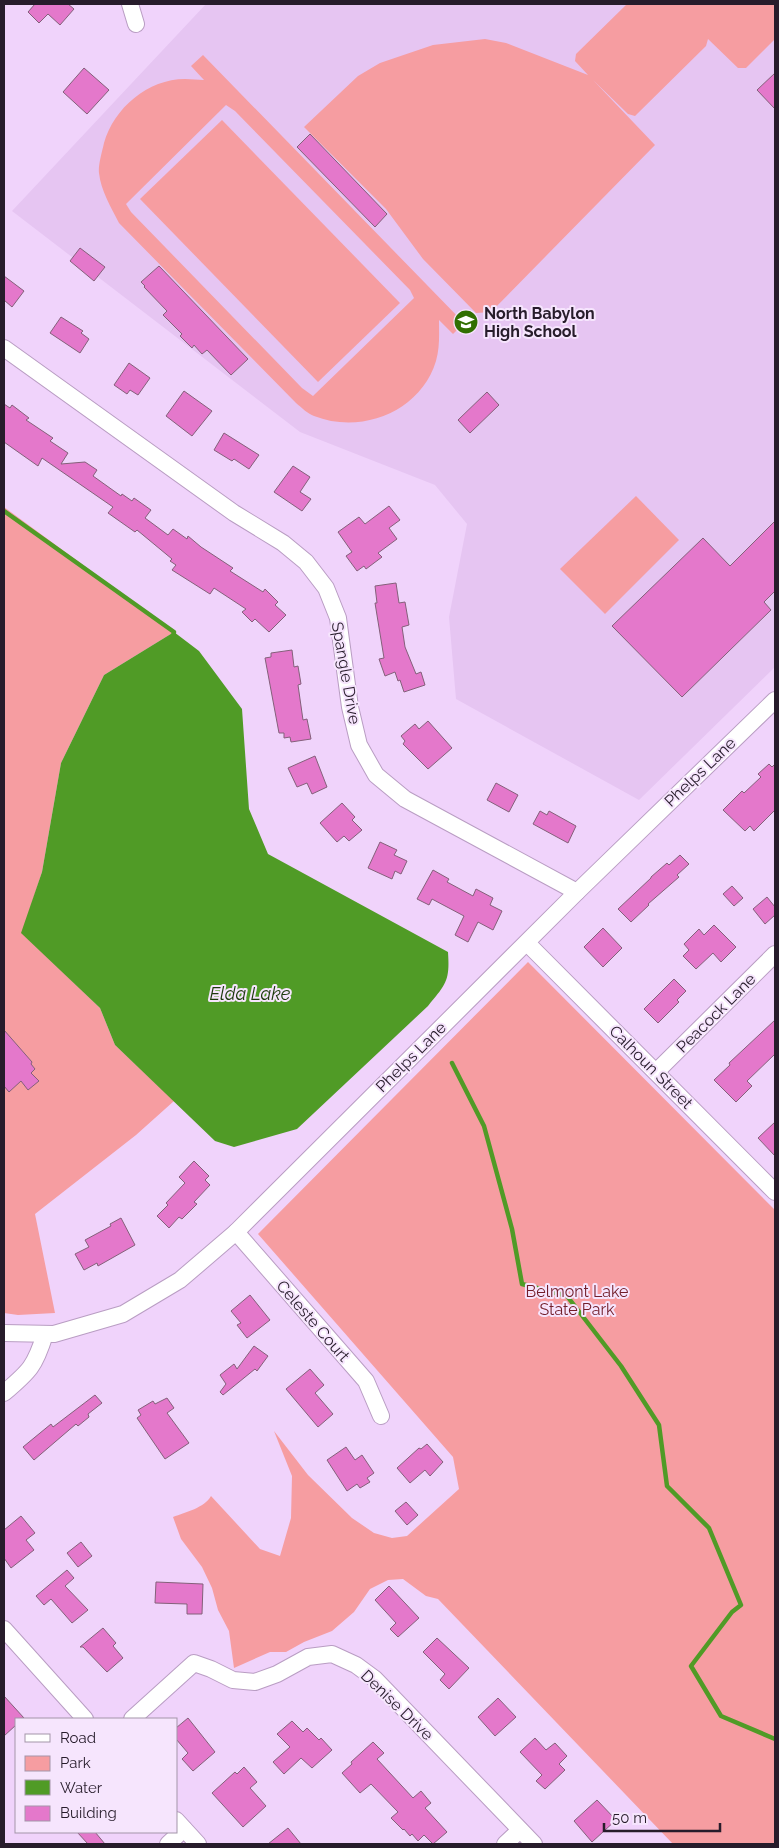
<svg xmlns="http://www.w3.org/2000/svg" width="779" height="1848" font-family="Raleway,sans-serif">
<rect width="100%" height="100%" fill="#f0d3fb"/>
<path fill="#e6c5f2" d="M206,4H775V667L639,800L456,699L449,617L467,524L435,485L300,432L12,211Z"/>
<g fill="#f69da1" fill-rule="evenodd">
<path d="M627,4H775V39L746,68H738L708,39L706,46L635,116L628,114L593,80L655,145L491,312L476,313L423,259L386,209L304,127L358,76L380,63L433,45L485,39L506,43L588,75L575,61L576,54Z"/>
<path d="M203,55L464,323L453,334L439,320C439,334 440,347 436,361C421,411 362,435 314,416C308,414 302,408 296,403L119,223C111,207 101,191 99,173C98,165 102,152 104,143C114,108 148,79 185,79C192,79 198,80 204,80L191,66ZM226,105L235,111L410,290L414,298L313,396L302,388L131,212L126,204Z"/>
<path d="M222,120L400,303L318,382L140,199Z"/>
<path d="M636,496L679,540L605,614L560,569Z"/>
<path d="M4,507L174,632L104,675L61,763L42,872L22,933L100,1008L115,1045L174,1101L136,1135L35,1214L55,1313L18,1315L4,1313Z"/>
<path d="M528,962L775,1210V1844H673L438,1599L426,1596L403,1579L388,1580L370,1589L354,1612L332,1631L304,1642L286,1652H270L234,1668L229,1631L218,1610L212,1588L202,1567L181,1539L173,1517C186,1512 204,1508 211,1496L260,1549L280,1556L291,1518L292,1476L274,1431L308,1475L352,1518L374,1533L392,1538L407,1536L459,1489L453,1457L258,1234Z"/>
</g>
<path fill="#509b26" d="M174,632L199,651L242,709L249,809L268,854L448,952C450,981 446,984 428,1006L297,1129L234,1147L215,1141L115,1045L100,1008L21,933L42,872L61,763L104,675Z"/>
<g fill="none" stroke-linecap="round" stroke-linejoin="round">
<g stroke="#509b26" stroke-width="4.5">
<path d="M4,511L174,632L173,636"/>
<path d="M452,1063L484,1126L512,1229L522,1284L567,1296L621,1366L659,1425L667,1486L709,1528L741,1605L732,1612L691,1666L721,1716L775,1739"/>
</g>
</g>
<g fill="#e478cb" stroke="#84607a">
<path d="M35,4H68L74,9L60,25L48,14L39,23L28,12Z"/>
<path d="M84,68L109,90L87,114L63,92Z"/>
<path d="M775,73V109L757,90Z"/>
<path d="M310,134L387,214L375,227L297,147Z"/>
<path d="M80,248L105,267L94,281L70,261Z"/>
<path d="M159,266L248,359L231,375L207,350L202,354L194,345L192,348L180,336L182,334L163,315L167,311L144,287L145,286L141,282Z"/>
<path d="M4,276L24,291L12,307L4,300Z"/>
<path d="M61,317L83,331L81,333L89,339L80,353L50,333Z"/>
<path d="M129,363L150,378L138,395L130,390L127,394L114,385Z"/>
<path d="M184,391L212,411L192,436L166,416Z"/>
<path d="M487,392L499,405L470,433L458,420Z"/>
<path d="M4,404L10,408L12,405L29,418L26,420L53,438L50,441L68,453L61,464L85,462L97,470L93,476L121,496L122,494L132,501L134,498L151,510L145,518L168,535L173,529L187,539L188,536L201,547L233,568L230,571L263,592L265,589L278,602L275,605L286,615L269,632L255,619L252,622L242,612L246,609L214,588L210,594L172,570L176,565L170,561L172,559L137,530L135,532L108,513L113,507L42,458L38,466L4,442Z"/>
<path d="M224,433L259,455L249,469L234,459L232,461L214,450Z"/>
<path d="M293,466L310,477L300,492L311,499L302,511L274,492Z"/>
<path d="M389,506L400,520L389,528L397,539L378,553L382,557L366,569L364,566L357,571L346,556L352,552L338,532L359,517L365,524Z"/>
<path d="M775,521V591L764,602L771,610L682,697L612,626L703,538L730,566Z"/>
<path d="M396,583L399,603L405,602L409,625L402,627L405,647L416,674L421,672L425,685L404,692L400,680L398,681L395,672L385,676L379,659L384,658L375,603H377L375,586Z"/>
<path d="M292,650L294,667L298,666L301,684L298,685L303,720L307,719L311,739L291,742L290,737L284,738V733H279L265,658L271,657V653Z"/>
<path d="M428,721L452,748L428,769L403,744L405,741L401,736L415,724L419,729Z"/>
<path d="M315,756L327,787L312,794L307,783L297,787L288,768Z"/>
<path d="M769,764L772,767L775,764V810L754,831L750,826L745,831L723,810L742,791L744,793L761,777L758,774Z"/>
<path d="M496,783L518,795L509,812L487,800Z"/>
<path d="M342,803L355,817L352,820L362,830L349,841L344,836L337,842L320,823Z"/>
<path d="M540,811L547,815L549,811L576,826L568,843L533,824Z"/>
<path d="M380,842L397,850L394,855L407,861L401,874L395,871L392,879L368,868Z"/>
<path d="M680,855L689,864L677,875L679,877L648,904L649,905L631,922L618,909L651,878V877L667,863L669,865Z"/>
<path d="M433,870L449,879L447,882L473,896L476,889L493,898L490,905L502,911L493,930L478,922L468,942L455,935L464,916L432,899L429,905L417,899Z"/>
<path d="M732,886L743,898L734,906L723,894Z"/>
<path d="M767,897L775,907V915L765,924L753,909Z"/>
<path d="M714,925L736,947L721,962L713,953L696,969L683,956L689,950L684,944L699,929L704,935Z"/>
<path d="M603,928L622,948L603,967L584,947Z"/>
<path d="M674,979L686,991L677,1000L679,1002L658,1023L644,1009Z"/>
<path d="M775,1020V1054L747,1081L752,1086L736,1102L714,1080L730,1065L729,1063Z"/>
<path d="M4,1030L32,1062L31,1064L35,1069L31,1073L39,1081L28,1090L21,1081L9,1092L4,1086Z"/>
<path d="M775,1122V1156L758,1138Z"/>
<path d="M194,1161L209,1176L205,1180L210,1185L194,1202L197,1204L182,1219L179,1217L169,1228L157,1216L168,1205L166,1203L185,1183L179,1177Z"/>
<path d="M121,1218L135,1245L98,1266L97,1263L84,1270L75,1254L89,1247L85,1240L111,1226L110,1224Z"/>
<path d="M250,1295L270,1320L247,1338L237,1325L241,1323L231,1311Z"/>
<path d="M254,1346L268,1356L257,1371L255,1369L223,1395L220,1392L226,1384L220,1375L234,1364L237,1369Z"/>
<path d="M310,1369L324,1385L315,1393L333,1414L318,1427L286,1389Z"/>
<path d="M95,1395L102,1403L88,1414L89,1417L78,1426L76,1424L34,1460L23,1447L51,1424L53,1427Z"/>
<path d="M167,1398L174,1408L167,1413L189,1443L165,1459L137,1418L141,1415L138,1410L153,1401L155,1404Z"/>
<path d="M427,1444L443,1462L430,1476L425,1470L410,1483L397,1468L419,1448L421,1449Z"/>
<path d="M346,1447L355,1460L362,1455L374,1473L367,1478L370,1482L360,1488L357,1484L347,1491L327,1460Z"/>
<path d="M406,1502L418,1515L407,1525L395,1511Z"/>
<path d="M21,1516L35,1533L26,1540L34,1550L11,1568L4,1558V1530Z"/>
<path d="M81,1542L92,1556L78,1567L67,1553Z"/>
<path d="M67,1570L74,1578L65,1586L88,1610L72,1623L51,1599L44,1605L36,1596Z"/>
<path d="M156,1582L203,1584L202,1614H187V1604L155,1603Z"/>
<path d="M389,1586L419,1618L398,1637L390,1629L396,1623L375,1600Z"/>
<path d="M103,1628L116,1643L113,1646L123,1658L107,1672L83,1647H80Z"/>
<path d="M437,1638L469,1668L449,1689L440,1680L445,1674L423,1652Z"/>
<path d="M4,1696L24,1718L16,1719V1725L4,1736Z"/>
<path d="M498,1698L516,1717L495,1736L478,1717Z"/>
<path d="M188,1718L215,1752L193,1771L182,1759L188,1753L176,1739V1728Z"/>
<path d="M292,1721L303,1732L307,1728L319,1740L321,1738L332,1750L312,1768L301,1758L284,1774L273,1762L290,1747L277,1734Z"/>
<path d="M535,1738L546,1750L555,1743L567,1756L559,1764L565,1770L545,1789L536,1781L542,1775L520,1752Z"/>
<path d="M373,1742L384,1753L377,1759L413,1798L421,1791L431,1803L425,1808L447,1832L433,1844L424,1835L418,1841L412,1834L410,1836L404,1829L403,1830L391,1818L398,1812L371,1784L360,1793L342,1773L352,1764L351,1762Z"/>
<path d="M244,1767L257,1782L250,1788L266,1806L243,1827L212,1793L235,1772L237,1774Z"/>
<path d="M597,1800L616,1820L592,1842L574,1821Z"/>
<path d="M288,1828L301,1844H268Z"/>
<path d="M77,1832H95L105,1844H88Z"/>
</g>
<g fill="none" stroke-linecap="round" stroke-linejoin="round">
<defs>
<g id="minor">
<path d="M130,4L136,24"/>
<path d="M4,348L234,513L283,543L306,562L326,588L338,618L350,707L359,745L376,775L405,799L577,892"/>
<path d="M527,943L775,1192"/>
<path d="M656,1072L775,954"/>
<path d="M236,1232L366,1381L381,1416"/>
<path d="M4,1333L54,1334L123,1314L180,1280L236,1232L577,892L775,700"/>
<path d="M4,1393C30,1371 35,1366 45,1334"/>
<path d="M4,1629L85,1719"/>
<path d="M132,1719L194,1663L211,1669L233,1680L255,1682L277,1674L308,1657L332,1654L356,1665L375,1679L534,1844"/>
<path d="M176,1820L198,1844"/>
<path d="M168,1844L184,1829"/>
<path d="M505,1844L520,1830"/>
</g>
</defs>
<use href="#minor" stroke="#b99dc3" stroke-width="18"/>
<use href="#minor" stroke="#fff" stroke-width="16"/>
</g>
<defs>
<symbol id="school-disc" viewBox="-11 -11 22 22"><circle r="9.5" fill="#316f02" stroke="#f6e5fd"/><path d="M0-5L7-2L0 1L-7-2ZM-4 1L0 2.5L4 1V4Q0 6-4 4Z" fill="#fff"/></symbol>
</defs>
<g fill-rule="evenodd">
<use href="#school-disc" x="452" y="308" width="28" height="28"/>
</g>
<g text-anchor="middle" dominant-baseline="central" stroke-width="4" stroke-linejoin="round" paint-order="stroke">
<g font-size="16" font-weight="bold" fill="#271c2b" stroke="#f6e5fd" text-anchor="start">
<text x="484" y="313">North Babylon<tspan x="484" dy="18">High School</tspan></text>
</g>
<g font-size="16" fill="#271c2b" stroke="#f6e5fd">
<text transform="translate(346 673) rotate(80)">Spangle Drive</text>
<text transform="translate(700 772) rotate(-44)">Phelps Lane</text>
<text transform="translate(716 1013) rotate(-45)">Peacock Lane</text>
<text transform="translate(411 1057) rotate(-45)">Phelps Lane</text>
<text transform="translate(651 1067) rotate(45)">Calhoun Street</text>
<text transform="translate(313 1321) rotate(49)">Celeste Court</text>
<text transform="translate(397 1705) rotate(44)">Denise Drive</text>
</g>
<g font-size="16" fill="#721d29" stroke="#f6e5fd">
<text x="577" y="1291">Belmont Lake<tspan x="577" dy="18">State Park</tspan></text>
</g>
<g font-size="18" font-style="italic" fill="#1c390c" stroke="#f6e5fd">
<text x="250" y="993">Elda Lake</text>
</g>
</g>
<rect width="779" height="1848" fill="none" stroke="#271c2b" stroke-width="10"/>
<rect x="15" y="1718" width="162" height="115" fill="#f6e5fd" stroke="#a395a9"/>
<rect x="25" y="1734" width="25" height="8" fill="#ffffff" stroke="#a395a9"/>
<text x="60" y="1743" font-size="15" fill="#271c2b">Road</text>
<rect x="25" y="1756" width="25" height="15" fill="#f69da1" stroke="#a395a9"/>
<text x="60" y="1768" font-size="15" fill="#271c2b">Park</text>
<rect x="25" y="1780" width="25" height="15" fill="#509b26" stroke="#a395a9"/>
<text x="60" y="1793" font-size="15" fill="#271c2b">Water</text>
<rect x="25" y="1806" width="25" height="15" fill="#e478cb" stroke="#a395a9"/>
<text x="60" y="1818" font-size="15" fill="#271c2b">Building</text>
<path d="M604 1823v8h116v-8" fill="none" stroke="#271c2b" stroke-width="2.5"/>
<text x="612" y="1823" font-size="15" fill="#271c2b" stroke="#f6e5fd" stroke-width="4" paint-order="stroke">50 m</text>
</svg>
